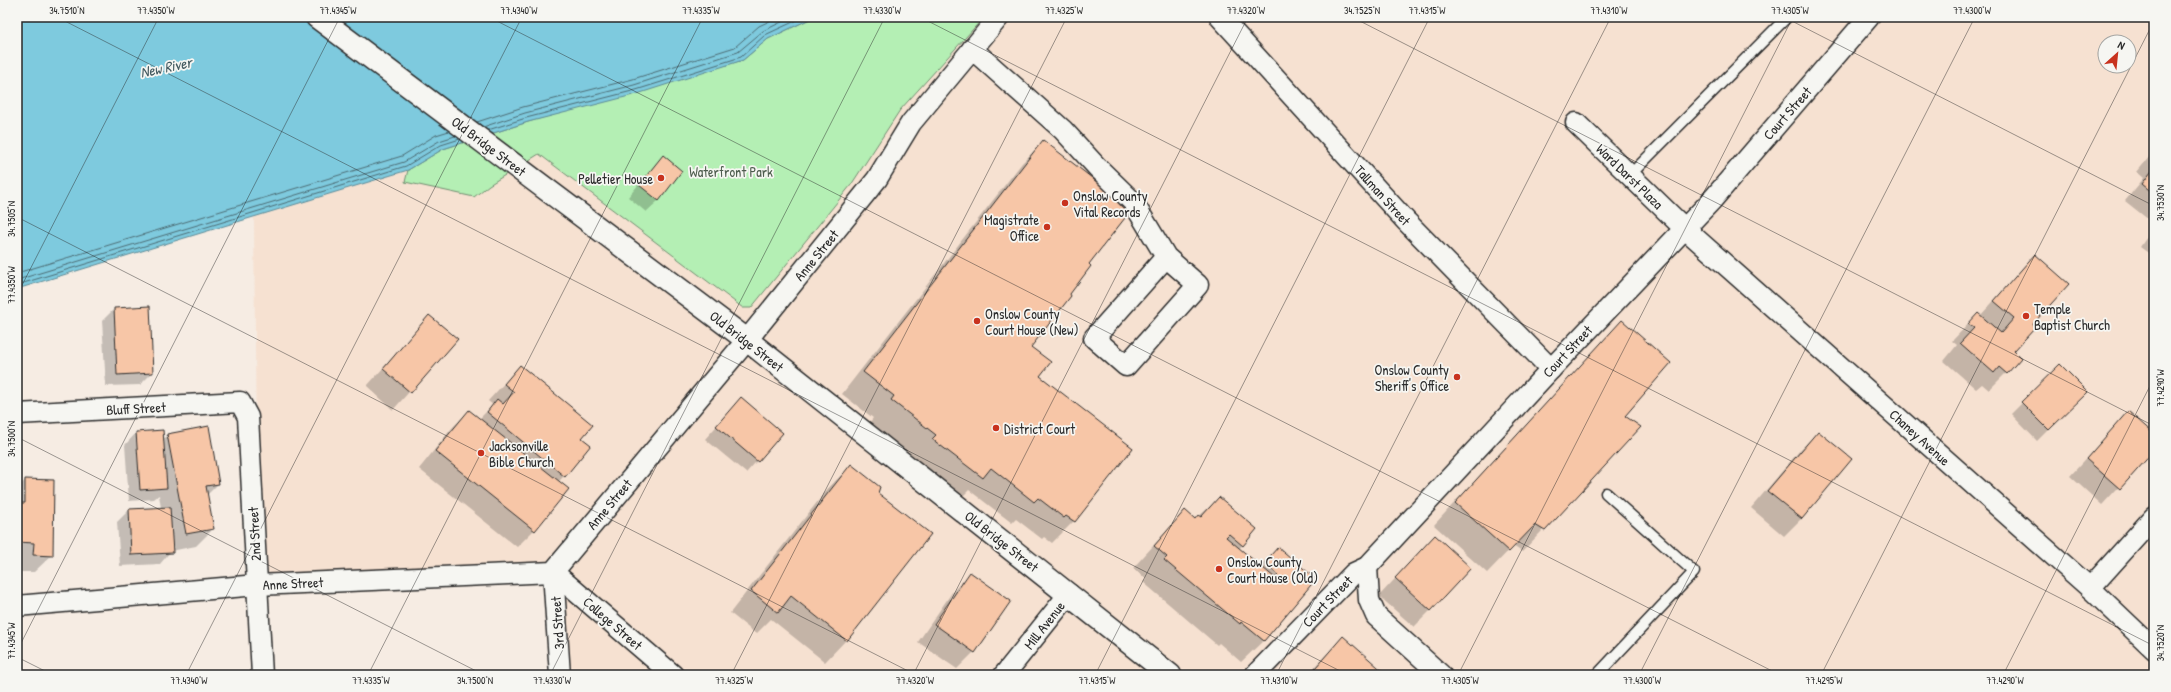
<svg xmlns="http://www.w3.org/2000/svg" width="2171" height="692" font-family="'Patrick Hand',sans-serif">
<rect width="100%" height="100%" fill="#f6ece3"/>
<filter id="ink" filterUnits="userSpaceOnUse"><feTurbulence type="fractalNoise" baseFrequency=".025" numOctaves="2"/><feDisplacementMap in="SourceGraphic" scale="8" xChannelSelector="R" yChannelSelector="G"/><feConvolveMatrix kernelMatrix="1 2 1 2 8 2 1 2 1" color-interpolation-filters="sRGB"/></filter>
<g filter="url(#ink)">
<path fill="#f6e1d1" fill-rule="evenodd" d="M814,17H2154V675H560L553,572L257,585L254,217L408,170L443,149L768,39ZM2105,42H2129V66H2105Z"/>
<path fill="#b4efb4" stroke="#708d70" d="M814,17H984L900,110L851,185L751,308H743L539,154L489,185L474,197L405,182L408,170L443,149L528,122L743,60L768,39Z"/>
<path fill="#7ecade" stroke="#5d8a96" d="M17,17H814L768,39L743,60L637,94L528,122L443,149L408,170L17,289Z"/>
<g fill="#0003">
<path d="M1043,142L1088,264L1030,347L1039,376L1131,448L1074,521L1052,543L1044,537L1042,539L1016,519L1012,523L969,490L960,499L911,461L915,457L870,422L873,418L842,394L1022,163Z"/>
<path d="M2154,151V215L2149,220L2125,201L2144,178L2137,172Z"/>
<path d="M663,156L680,171L658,201L646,212L628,197Z"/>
<path d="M2154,227V257L2140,247Z"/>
<path d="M2035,256L2032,324L2012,352L2006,373L1989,390L1982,384L1976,389L1944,361L1957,345L1952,341L1978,314L1980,316Z"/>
<path d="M114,309L152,373L140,385L106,386L102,321Z"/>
<path d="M429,317L456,339L393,410L367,386Z"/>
<path d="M1622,321L1623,416L1640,428L1522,552L1513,546L1487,573L1434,525Z"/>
<path d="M2060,365L2086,392L2037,441L2011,414Z"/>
<path d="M520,366L581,438L564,476L558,482L534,530L517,547L419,469L452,428L469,411L479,419L493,405L488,401Z"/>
<path d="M741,399L782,433L746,473L705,439Z"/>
<path d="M2129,412L2154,435V449L2102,505L2070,476Z"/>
<path d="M1818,432L1851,459L1801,519L1784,536L1751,508L1801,449Z"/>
<path d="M136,433L162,440L168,435L218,484L207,495L213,529L196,546L171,551L160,564L120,566L117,522L129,510L161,508L159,495L154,499L129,501L125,445Z"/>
<path d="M851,466L846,640L825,662L771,619L756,634L730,613L829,487Z"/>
<path d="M25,480L52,555L34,572H17V489Z"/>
<path d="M1219,498L1256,529L1239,549L1260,567L1278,548L1315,579L1263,641L1241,662L1219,643L1217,645L1143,582L1146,579L1133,568L1185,511L1195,520Z"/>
<path d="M1435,536L1431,610L1414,627L1379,596Z"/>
<path d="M970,574L974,652L957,669L918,642L953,591Z"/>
<path d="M1343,637L1386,675H1307Z"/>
</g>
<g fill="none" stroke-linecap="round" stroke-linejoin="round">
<g stroke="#4c6b73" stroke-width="1">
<path d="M477,122L523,107L633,79L735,47L759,26L778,17"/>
<path d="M483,127L525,113L634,85L738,52L763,31L792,17"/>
<path d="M488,130L526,118L636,90L741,57L765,35L804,17"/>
<path d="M17,273L402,156L436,135L449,131"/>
<path d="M17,280L404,162L439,141L455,136"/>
<path d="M17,285L406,166L441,145L460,139"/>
</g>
</g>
<g fill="#f7c6a7" stroke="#2b2b2b">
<path d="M1043,140L1132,209L1089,264L1091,266L1070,294L1071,296L1031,347L1051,362L1040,376L1133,448L1075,522L1066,516L1064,518L1038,498L1034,502L991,468L983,478L932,439L936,435L891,400L894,396L863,372Z"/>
<path d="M663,155L682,171L659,201L639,185Z"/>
<path d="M2154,168V194L2142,184Z"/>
<path d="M2035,254L2069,284L2033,324L2035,328L2014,351L2021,358L2007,374L1999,367L1994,373L1960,343L1974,328L1968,324L1978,313L2001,333L2014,318L1994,301Z"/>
<path d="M150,306L153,373L117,375L114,308Z"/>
<path d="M429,315L458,339L411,393L383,369Z"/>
<path d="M1622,320L1671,363L1625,416L1641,427L1545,531L1535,525L1509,552L1455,503Z"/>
<path d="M2060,364L2088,392L2049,430L2021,402Z"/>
<path d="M520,365L593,425L582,438L591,445L565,477L487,412L497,399L503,404L514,392L504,384Z"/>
<path d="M741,397L783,433L758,462L716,426Z"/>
<path d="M469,410L569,489L535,531L435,451Z"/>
<path d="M2128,411L2154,434V451L2120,489L2086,459Z"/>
<path d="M209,426L219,484L206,486L214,529L186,534L167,434Z"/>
<path d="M163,430L167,488L140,490L136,432Z"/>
<path d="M1818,431L1852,459L1802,519L1767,491Z"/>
<path d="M851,464L880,487L878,493L931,534L847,641L791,596L778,613L751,591Z"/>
<path d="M25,479L54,480L53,556L33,555L34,543L17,542V503H25Z"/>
<path d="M1219,497L1257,529L1243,546L1229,534L1226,537L1275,578L1278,575L1264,563L1278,547L1316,579L1264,641L1241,622L1240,624L1164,560L1167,557L1154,546L1185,510L1195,519L1198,515L1201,517Z"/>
<path d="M170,507L173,553L131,555L129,509Z"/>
<path d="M1435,535L1471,568L1431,611L1395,578Z"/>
<path d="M970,572L1011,601L975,653L934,624Z"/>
<path d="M1343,636L1387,675H1309Z"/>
</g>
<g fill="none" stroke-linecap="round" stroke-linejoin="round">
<defs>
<g id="service">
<path d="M1630,175L1787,17"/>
<path d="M1597,675L1694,572L1606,493"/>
</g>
<g id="minor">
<path d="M1220,17L1406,221L1551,369"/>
<path d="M972,49L1063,130L1097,167L1133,202L1166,257L1094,338L1126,366L1198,285L1166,257"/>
<path d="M1576,123L1684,228L2090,588L2154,649"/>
<path d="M17,414L240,402L248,417L262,675"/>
<path d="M1367,567L1369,600L1376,616L1441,675"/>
<path d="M553,572L673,675"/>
<path d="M553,572L560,675"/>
<path d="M2090,588L2154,517"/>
<path d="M17,606L257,585L553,572L747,340L877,179L911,123L999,17"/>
<path d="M1004,675L1069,594"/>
<path d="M1255,675L1354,573L1367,567L1551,369L1712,200L1869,17"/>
</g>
<path id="secondary" d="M317,17L747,340L1170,675"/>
</defs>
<use href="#service" stroke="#2b2b2b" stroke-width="13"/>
<use href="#minor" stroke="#2b2b2b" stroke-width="23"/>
<use href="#secondary" stroke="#2b2b2b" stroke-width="25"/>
<use href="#service" stroke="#f6f6f2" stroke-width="10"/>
<use href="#minor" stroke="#f6f6f2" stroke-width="20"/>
<use href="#secondary" stroke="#f6f6f2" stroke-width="22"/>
</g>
</g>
<path fill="none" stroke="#2b2b2b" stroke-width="1" stroke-opacity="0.45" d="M57,17L1348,675M489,17L1780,675M920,17L2154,646M1352,17L2154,426M1784,17L2154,206M17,217L916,675M17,295L159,17M17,437L484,675M17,651L340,17M17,657L53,675M186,675L522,17M368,675L703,17M550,675L885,17M731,675L1067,17M913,675L1248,17M1095,675L1430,17M1276,675L1611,17M1458,675L1793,17M1639,675L1975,17M1821,675L2154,21M2003,675L2154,378"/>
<g fill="#c8321e" stroke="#f6f6f2" stroke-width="1.5">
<circle cx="661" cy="178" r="4"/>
<circle cx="1065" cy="203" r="4"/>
<circle cx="1047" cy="227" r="4"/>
<circle cx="2026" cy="316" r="4"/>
<circle cx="977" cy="321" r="4"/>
<circle cx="1457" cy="377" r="4"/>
<circle cx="996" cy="428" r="4"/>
<circle cx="481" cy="453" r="4"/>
<circle cx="1219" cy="569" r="4"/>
</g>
<g text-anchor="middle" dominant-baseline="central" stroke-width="3.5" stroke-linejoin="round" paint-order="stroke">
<g font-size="14" fill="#2b2b2b" stroke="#f6f6f2">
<text transform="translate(1787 113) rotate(-49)">Court Street</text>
<text transform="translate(489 146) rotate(37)">Old Bridge Street</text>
<text transform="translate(1630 176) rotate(44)">Ward Darst Plaza</text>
<text transform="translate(1383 195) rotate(48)">Tallman Street</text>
<text transform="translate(816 255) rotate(-51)">Anne Street</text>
<text transform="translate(747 341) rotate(38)">Old Bridge Street</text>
<text transform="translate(1567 351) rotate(-47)">Court Street</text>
<text transform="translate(136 408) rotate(-3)">Bluff Street</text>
<text transform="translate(1920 437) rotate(42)">Chaney Avenue</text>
<text transform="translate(609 504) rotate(-50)">Anne Street</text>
<text transform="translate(254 534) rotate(-93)">2nd Street</text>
<text transform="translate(1002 541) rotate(38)">Old Bridge Street</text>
<text transform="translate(293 583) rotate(-3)">Anne Street</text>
<text transform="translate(1327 601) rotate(-46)">Court Street</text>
<text transform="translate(557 623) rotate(-94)">3rd Street</text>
<text transform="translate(613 623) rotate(41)">College Street</text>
<text transform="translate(1044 625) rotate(-52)">Mill Avenue</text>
</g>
<g font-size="14" fill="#4d5c4d" stroke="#f6f6f2">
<text x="731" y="171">Waterfront Park</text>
</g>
<g font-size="14" fill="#2b2b2b" stroke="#f6f6f2" text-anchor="start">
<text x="653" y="178" text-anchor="end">Pelletier House</text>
<text x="1073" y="195">Onslow County<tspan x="1073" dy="16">Vital Records</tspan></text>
<text x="1039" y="219" text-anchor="end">Magistrate<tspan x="1039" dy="16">Office</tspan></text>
<text x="2034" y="308">Temple<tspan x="2034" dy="16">Baptist Church</tspan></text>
<text x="985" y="313">Onslow County<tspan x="985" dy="16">Court House (New)</tspan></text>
<text x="1449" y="369" text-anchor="end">Onslow County<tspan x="1449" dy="16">Sheriff's Office</tspan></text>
<text x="1004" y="428">District Court</text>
<text x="489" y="445">Jacksonville<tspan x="489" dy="16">Bible Church</tspan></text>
<text x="1227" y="561">Onslow County<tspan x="1227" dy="16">Court House (Old)</tspan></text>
</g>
<g font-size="15" font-style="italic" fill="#445b61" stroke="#f6f6f2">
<text transform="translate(166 67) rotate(-12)">New River</text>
</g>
</g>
<rect width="2171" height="692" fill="none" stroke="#f6f6f2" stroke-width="44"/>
<g transform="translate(2117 54) rotate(27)"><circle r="19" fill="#f6f6f2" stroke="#a5a5a2"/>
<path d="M0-3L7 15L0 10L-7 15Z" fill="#c8321e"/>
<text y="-6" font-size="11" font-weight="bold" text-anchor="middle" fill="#2b2b2b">N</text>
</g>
<rect x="22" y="22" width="2127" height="648" fill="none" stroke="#2b2b2b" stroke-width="1.5"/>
<g font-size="10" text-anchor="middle" fill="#2b2b2b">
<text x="67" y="14">34.7510°N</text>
<text x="156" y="14">77.4350°W</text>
<text x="338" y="14">77.4345°W</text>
<text x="519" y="14">77.4340°W</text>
<text x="701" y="14">77.4335°W</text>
<text x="882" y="14">77.4330°W</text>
<text x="1064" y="14">77.4325°W</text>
<text x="1246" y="14">77.4320°W</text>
<text x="1362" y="14">34.7525°N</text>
<text x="1427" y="14">77.4315°W</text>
<text x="1609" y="14">77.4310°W</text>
<text x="1790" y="14">77.4305°W</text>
<text x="1972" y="14">77.4300°W</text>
<text transform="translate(2160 203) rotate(-90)" y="4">34.7530°N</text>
<text transform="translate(11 219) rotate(-90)" y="4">34.7505°N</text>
<text transform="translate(11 285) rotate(-90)" y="4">77.4350°W</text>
<text transform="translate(2160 388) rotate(-90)" y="4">77.4290°W</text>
<text transform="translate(11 439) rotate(-90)" y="4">34.7500°N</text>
<text transform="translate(11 641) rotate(-90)" y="4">77.4345°W</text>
<text transform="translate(2160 643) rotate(-90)" y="4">34.7520°N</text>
<text x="189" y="684">77.4340°W</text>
<text x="371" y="684">77.4335°W</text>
<text x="475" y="684">34.7500°N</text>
<text x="552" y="684">77.4330°W</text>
<text x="734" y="684">77.4325°W</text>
<text x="915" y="684">77.4320°W</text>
<text x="1097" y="684">77.4315°W</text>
<text x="1279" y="684">77.4310°W</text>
<text x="1460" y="684">77.4305°W</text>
<text x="1642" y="684">77.4300°W</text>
<text x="1824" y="684">77.4295°W</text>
<text x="2005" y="684">77.4290°W</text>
</g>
</svg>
